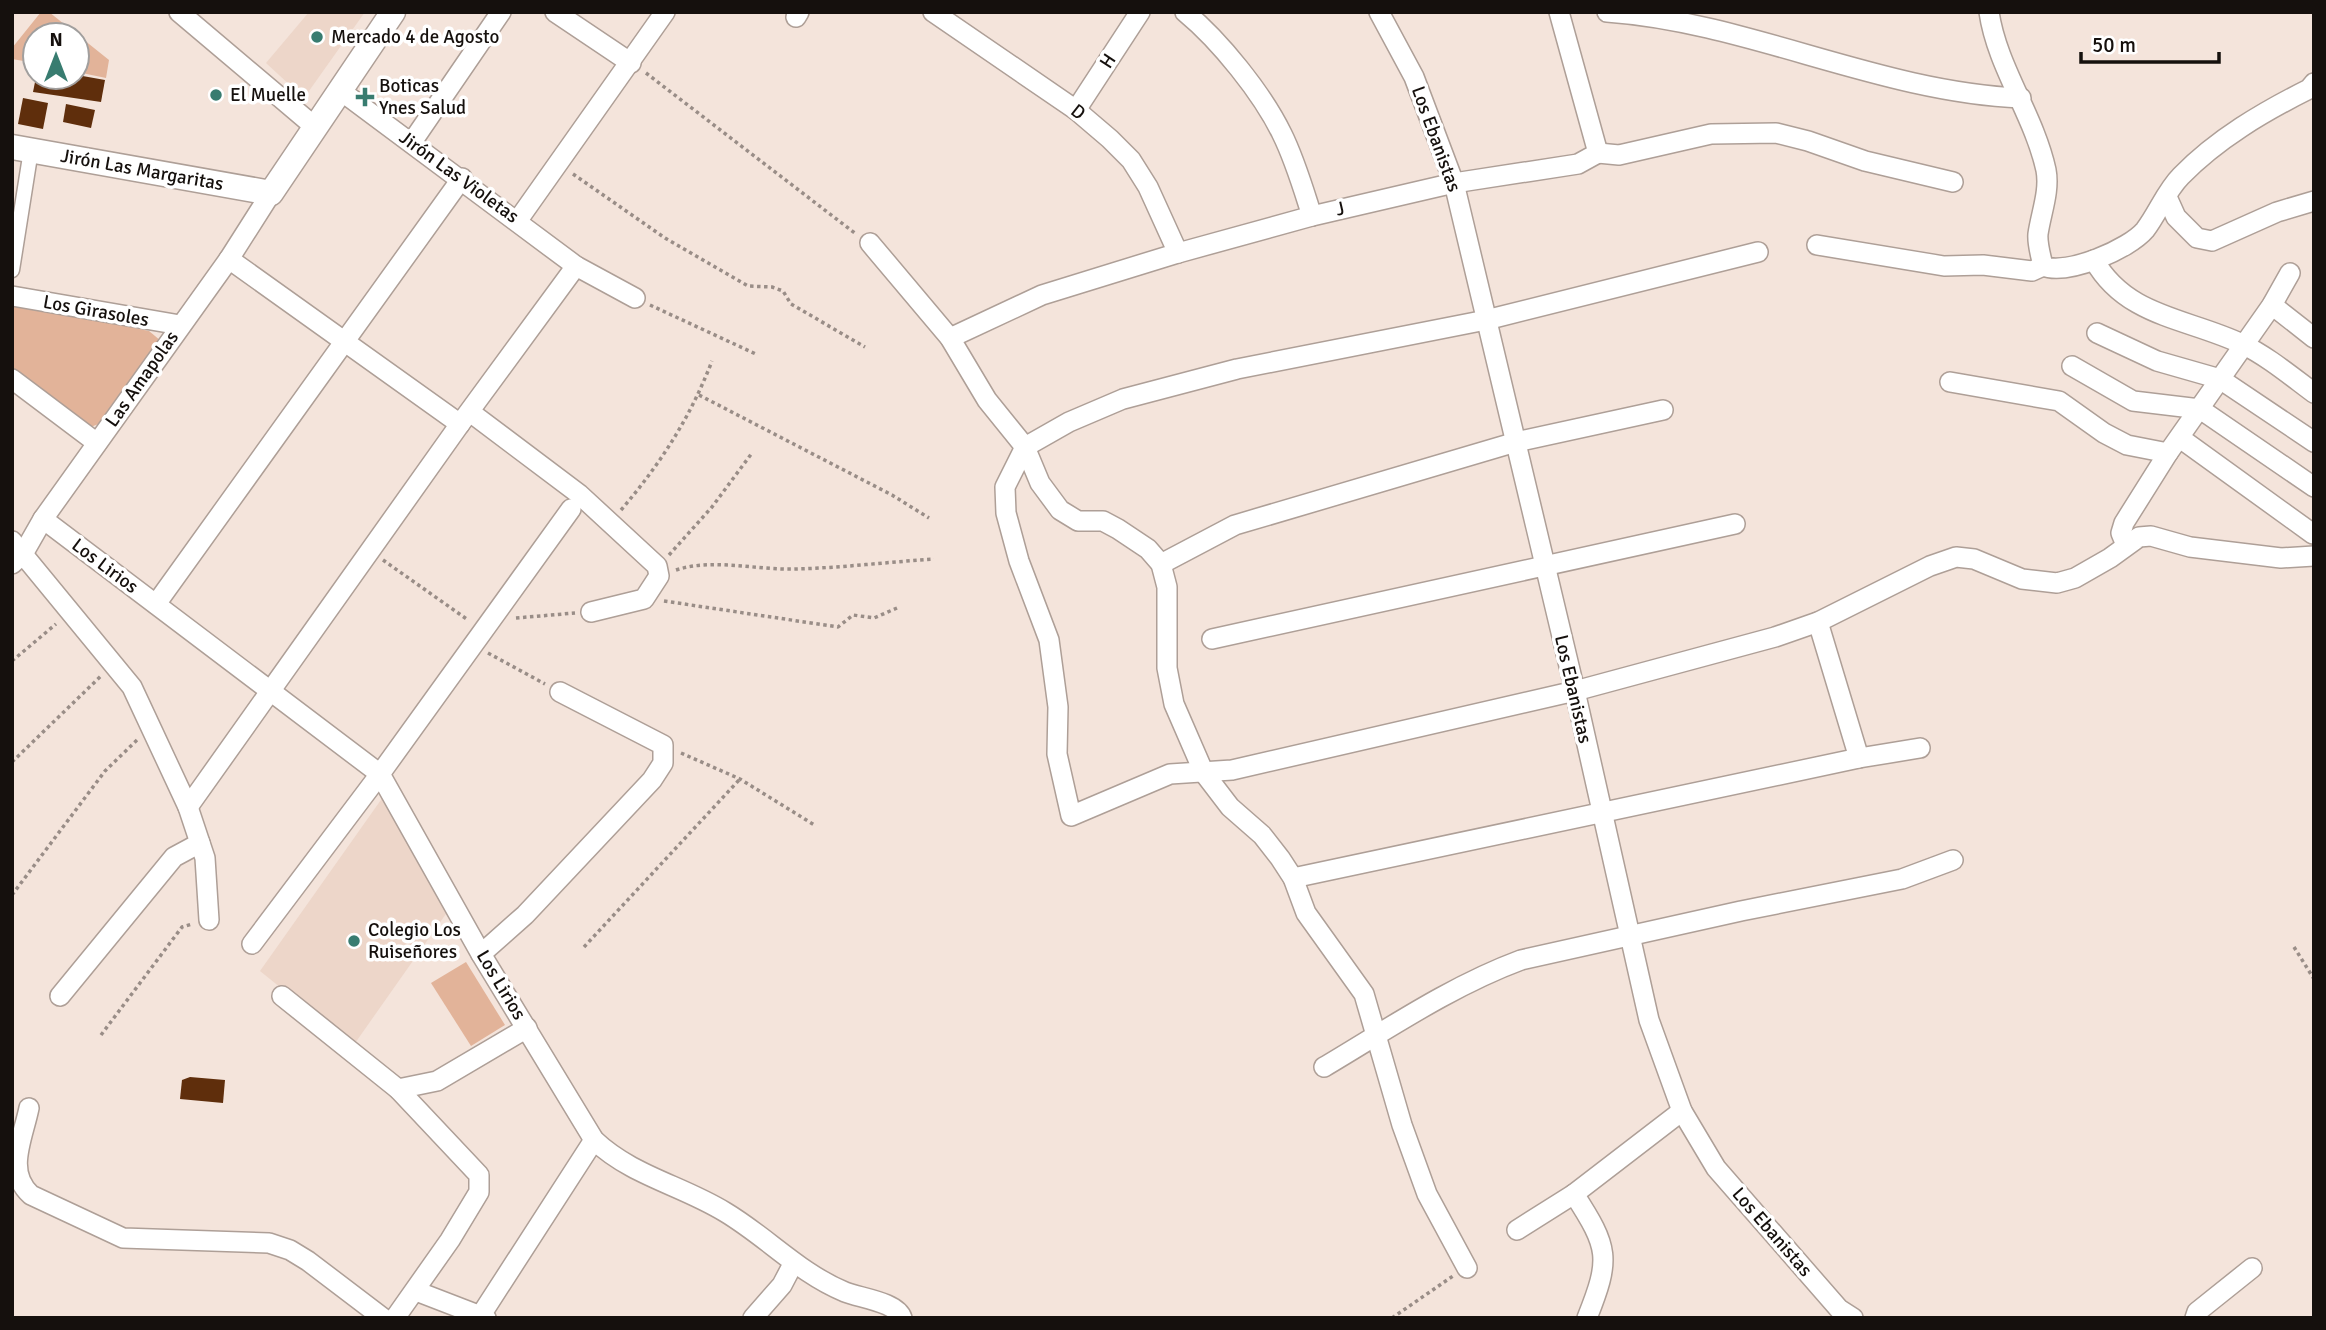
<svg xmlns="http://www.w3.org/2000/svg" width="2326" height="1330" font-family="Signika,sans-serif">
<rect width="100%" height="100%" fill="#f4e4db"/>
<g fill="#edd6c9">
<path d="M309,12H365L304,98L266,63Z"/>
<path d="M383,797L448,911L353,1046L260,971Z"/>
</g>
<g fill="#e2b399">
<path d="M41,12H49L109,60L106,78L77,72V35H35V63L12,59V48Z"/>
<path d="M12,303L149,331L161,341L104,422L88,428L12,370Z"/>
<path d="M466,962L505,1025L471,1046L431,983Z"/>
</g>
<g fill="#5f2e0c">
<path d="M77,75L105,80L101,102L33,92L36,77Z"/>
<path d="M23,98L48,103L43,129L18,124Z"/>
<path d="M66,104L95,110L91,128L63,122Z"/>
<path d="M190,1077L225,1080L223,1103L180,1099L182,1080Z"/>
</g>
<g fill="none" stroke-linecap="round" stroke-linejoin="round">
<defs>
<path id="pedestrian" d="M12,270L31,150"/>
<g id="minor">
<path d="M179,12L315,127"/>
<path d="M555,12L631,63"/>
<path d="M933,12L1076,110L1110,139L1131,160L1148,187L1178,253"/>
<path d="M1185,12C1220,41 1262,93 1282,134C1295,160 1303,188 1312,216"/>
<path d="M1379,12L1414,77L1454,183L1575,691L1649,1020L1682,1111L1716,1168L1839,1309L1853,1318"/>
<path d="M1559,12L1598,153"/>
<path d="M1607,12C1748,22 1879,92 2021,98"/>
<path d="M1989,12C1997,67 2034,115 2046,170C2050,191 2041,213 2038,234C2037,244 2041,256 2043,266C2067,276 2129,249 2145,230C2158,213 2166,191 2181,176C2217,139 2263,112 2309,89L2314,83"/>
<path d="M796,17L799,12"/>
<path d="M341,91L576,266L635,298"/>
<path d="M1076,110L1140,12"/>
<path d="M412,142L501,12"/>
<path d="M1598,153L1619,155L1711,134L1776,133L1808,141L1865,161L1953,182"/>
<path d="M2167,197L2176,217L2197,238L2212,241L2277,212L2314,201"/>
<path d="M518,220L665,12"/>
<path d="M870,243L950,338L987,400L1025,447L1040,483L1060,510L1078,521H1103L1118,529L1148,549L1161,564L1167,587V668L1174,704L1204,773L1230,807L1262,835L1280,858L1293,878L1306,913L1364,994L1402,1125L1427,1194L1467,1268"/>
<path d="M1817,245L1944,266L1983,265L2032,271L2043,266"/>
<path d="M1758,252L1486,320L1237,369L1123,399L1069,422L1025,447L1005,487L1006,513L1019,561L1049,640L1058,707L1057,754L1071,816L1170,774L1232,770L1575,691L1775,637L1818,622L1930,566L1956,557L1974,559L2022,579L2057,583L2075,578L2110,558L2139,537L2151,536L2190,547L2281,558L2314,556"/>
<path d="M229,259L460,424"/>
<path d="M2094,260C2126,317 2187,318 2242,344C2267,356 2291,376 2314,393"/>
<path d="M12,296L180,325"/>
<path d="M2272,305L2314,338"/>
<path d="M2097,333L2157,361L2220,379L2314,442"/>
<path d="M950,338L1042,295L1178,253L1312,216L1454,183L1578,164L1598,153"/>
<path d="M2072,366L2133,401L2200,409L2314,487"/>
<path d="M12,379L97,443"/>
<path d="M1950,382L2059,401L2104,433L2127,445L2168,453"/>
<path d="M470,412L579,494L657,566L659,576L644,599L591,612"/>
<path d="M2180,438L2313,534"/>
<path d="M43,519L380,774L481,954L594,1140C632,1176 681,1185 725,1212C767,1237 799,1273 845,1292C860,1298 897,1302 902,1318"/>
<path d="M12,541L132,687L188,807L205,858L209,920"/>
<path d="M2126,545L2121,533L2124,523L2168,453L2272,305L2290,273"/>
<path d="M12,564L23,554L43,519L229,259L271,193"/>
<path d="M1161,564L1235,525L1516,442L1663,410"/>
<path d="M156,604L462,178"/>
<path d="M1818,622L1859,758"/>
<path d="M1212,639L1735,524"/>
<path d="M188,807L460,424L576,266"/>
<path d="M1293,878L1859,758L1920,748"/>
<path d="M252,944L380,774L571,509"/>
<path d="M481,954L525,915L652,780L663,763V745L560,692"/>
<path d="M60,996L174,857L200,843"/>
<path d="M282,996L398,1089L479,1175V1192L450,1240L395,1318"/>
<path d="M1324,1067C1388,1029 1451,986 1521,960L1741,911L1902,879L1953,860"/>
<path d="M398,1089L437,1081L527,1028"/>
<path d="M29,1108C23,1138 5,1172 31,1195L123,1238L269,1243L290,1250L308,1261L383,1318"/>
<path d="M1574,1194C1609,1248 1611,1258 1587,1318"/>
<path d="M1517,1230L1574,1194L1682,1111"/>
<path d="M416,1291L486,1318"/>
<path d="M481,1315L594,1140"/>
<path d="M753,1318L782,1285L793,1264"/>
<path d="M2195,1318L2197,1312L2252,1268"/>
</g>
<path id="tertiary" d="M12,147L271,193L393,12"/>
</defs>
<use href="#pedestrian" stroke="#ae9f97" stroke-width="17"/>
<use href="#minor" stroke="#ae9f97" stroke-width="22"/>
<use href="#tertiary" stroke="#ae9f97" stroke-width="27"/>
<g stroke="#998d87" stroke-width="3.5" stroke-dasharray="3.5 3.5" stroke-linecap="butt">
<path d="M646,73L856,234"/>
<path d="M573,174L665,238L748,286L772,287L783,291L791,304L865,347"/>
<path d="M650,305L758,355"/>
<path d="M699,395L892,495L929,518"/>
<path d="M621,510C661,463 690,418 712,361"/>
<path d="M669,555L712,507L752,453"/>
<path d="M383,560L468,620"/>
<path d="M676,570C713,558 755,570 794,569C840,568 888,562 934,559"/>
<path d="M664,601L838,627L853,615L874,618L897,608"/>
<path d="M516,618L575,613"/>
<path d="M488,653L545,684"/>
<path d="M12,661L56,624"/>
<path d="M681,753L740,779L816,826"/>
<path d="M12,762L102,675"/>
<path d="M12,895L105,771L137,740"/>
<path d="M584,947L740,779"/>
<path d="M2294,947L2314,979"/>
<path d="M101,1035L182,927L192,924"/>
<path d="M1392,1318L1453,1276"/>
</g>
<use href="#pedestrian" stroke="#fff" stroke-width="14"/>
<use href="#minor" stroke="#fff" stroke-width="19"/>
<use href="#tertiary" stroke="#fff" stroke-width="24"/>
</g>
<g fill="#387c70" stroke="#fff" stroke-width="2.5">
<circle cx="317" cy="37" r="7"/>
<circle cx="216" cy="95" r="7"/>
<path d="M361.5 86.5h7v7h7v7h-7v7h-7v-7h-7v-7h7z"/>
<circle cx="354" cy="941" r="7"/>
</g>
<g text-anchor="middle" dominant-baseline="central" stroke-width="7" stroke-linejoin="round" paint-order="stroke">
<g font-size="19" fill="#15100d" stroke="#fff" text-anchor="start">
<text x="331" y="37">Mercado 4 de Agosto</text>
<text x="379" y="86">Boticas<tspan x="379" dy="22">Ynes Salud</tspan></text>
<text x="230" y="95">El Muelle</text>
<text x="368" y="930">Colegio Los<tspan x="368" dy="22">Ruiseñores</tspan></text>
</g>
<g font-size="19" fill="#15100d" stroke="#fff">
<text transform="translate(1108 61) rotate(-57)">H</text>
<text transform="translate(1078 112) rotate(38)">D</text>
<text transform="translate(1436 139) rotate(70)">Los Ebanistas</text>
<text transform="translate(142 170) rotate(10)">Jirón Las Margaritas</text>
<text transform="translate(459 177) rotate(36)">Jirón Las Violetas</text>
<text transform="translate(1340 209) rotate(-13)">J</text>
<text transform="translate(96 311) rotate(10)">Los Girasoles</text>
<text transform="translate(142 379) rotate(-55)">Las Amapolas</text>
<text transform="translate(105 566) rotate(37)">Los Lirios</text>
<text transform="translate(1573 689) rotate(77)">Los Ebanistas</text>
<text transform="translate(501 985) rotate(59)">Los Lirios</text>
<text transform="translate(1772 1232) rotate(49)">Los Ebanistas</text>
</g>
</g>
<rect width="2326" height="1330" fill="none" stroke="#15100d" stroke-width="28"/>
<g transform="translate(56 56)"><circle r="33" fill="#ffffff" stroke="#a19f9e" stroke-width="2"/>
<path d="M0-5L12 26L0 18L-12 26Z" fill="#387c70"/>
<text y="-10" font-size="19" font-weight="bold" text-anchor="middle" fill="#15100d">N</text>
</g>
<path d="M2081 52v10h138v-10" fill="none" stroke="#15100d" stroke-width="3.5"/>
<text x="2092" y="52" font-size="21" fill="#15100d" stroke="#ffffff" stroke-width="5" paint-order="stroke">50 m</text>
</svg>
